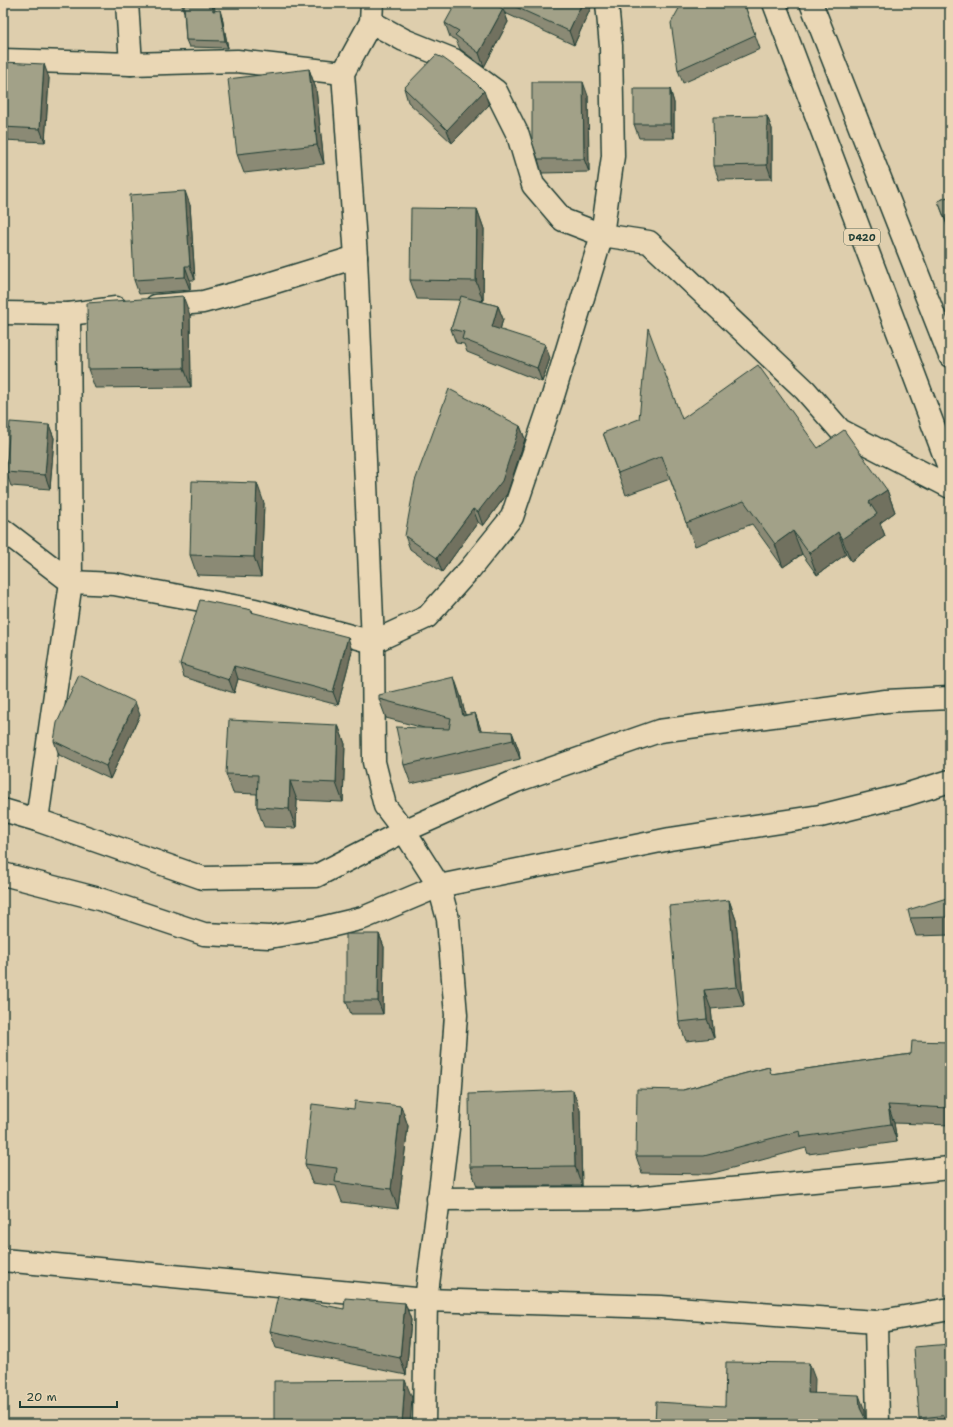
<svg xmlns="http://www.w3.org/2000/svg" width="953" height="1427" font-family="'Shantell Sans',sans-serif">
<rect width="100%" height="100%" fill="#decead"/>
<filter id="ink" filterUnits="userSpaceOnUse"><feTurbulence type="fractalNoise" baseFrequency=".025" numOctaves="2"/><feDisplacementMap in="SourceGraphic" scale="8" xChannelSelector="R" yChannelSelector="G"/><feConvolveMatrix kernelMatrix="1 2 1 2 8 2 1 2 1" color-interpolation-filters="sRGB"/></filter>
<g filter="url(#ink)">
<g fill="none" stroke-linecap="round" stroke-linejoin="round">
<defs>
<g id="minor">
<path d="M127,3L131,64"/>
<path d="M372,3L371,22L343,73L356,257L373,642L374,762L385,806L404,831L439,886L448,919L456,1015L448,1128L426,1300L424,1424"/>
<path d="M607,3L611,46L613,156L602,235L649,242L805,390L840,430L950,487"/>
<path d="M3,60L131,64L237,61L343,73"/>
<path d="M156,306L203,302L262,286L356,257"/>
<path d="M3,313L69,314L116,308"/>
<path d="M3,530L71,582L114,584L255,610L373,642L427,617L470,569L512,517L553,396L602,235L563,220L533,185L518,135L496,91L454,60L404,40L371,22"/>
<path d="M3,810L37,820L203,878L316,876L404,831L516,781L659,731L886,701L950,698"/>
<path d="M37,820L71,582L69,314"/>
<path d="M3,874L99,899L204,934L269,937L317,929L363,918L439,886L670,839L820,816L905,795L950,781"/>
<path d="M438,1199L636,1198L950,1168"/>
<path d="M3,1260L426,1300L661,1307L876,1322L950,1309"/>
<path d="M876,1322L878,1424"/>
</g>
<g id="highway">
<path d="M774,3L950,470"/>
<path d="M811,3L950,356"/>
</g>
</defs>
<use href="#minor" stroke="#1f3d34" stroke-width="25"/>
<use href="#highway" stroke="#1f3d34" stroke-width="25"/>
<use href="#minor" stroke="#ead7b5" stroke-width="22"/>
<use href="#highway" stroke="#ead7b5" stroke-width="22"/>
</g>
<g fill="#8b8a75" stroke="#1f3d34">
<path d="M181,3L215,11L222,17L228,48L189,47L186,40L184,12Z"/>
<path d="M498,3H593L574,45L505,13L508,22L484,67L460,49L456,40L450,37L445,23L500,7Z"/>
<path d="M744,3L760,49L683,83L678,70Z"/>
<path d="M3,62L49,78L45,142L3,140Z"/>
<path d="M309,69L316,89L324,164L244,173L237,154Z"/>
<path d="M404,88L489,105L452,143L408,102Z"/>
<path d="M670,89L674,103V138H639L634,124Z"/>
<path d="M588,96L589,172L542,173L538,159Z"/>
<path d="M767,116L772,129V179L719,180L714,166Z"/>
<path d="M950,196V233L938,201Z"/>
<path d="M190,205L195,280H190V290L139,294L134,280Z"/>
<path d="M477,209L484,229L483,301H479L498,306L503,319L500,330L550,358L542,382L467,352L464,344L456,343L451,329L460,300L417,299L410,280Z"/>
<path d="M190,315L191,387L95,388L88,369Z"/>
<path d="M682,419L818,448L887,490L895,512L880,523L885,536L851,561L846,554L817,575L802,554L783,567L752,524L695,546L670,479L626,495L603,433Z"/>
<path d="M49,425L54,438L50,489L11,486L6,472Z"/>
<path d="M520,426L525,439L507,494L483,526L478,522L442,572L410,549L405,536Z"/>
<path d="M264,503L261,577L197,575L190,555Z"/>
<path d="M252,610L253,613L352,651L338,705L238,679L234,693L184,677L180,664Z"/>
<path d="M461,697L465,715L475,713L481,731L512,732L519,751L520,759L411,784L404,765L424,728L386,718L379,699Z"/>
<path d="M140,715L110,779L59,755L54,741Z"/>
<path d="M338,725L345,744L343,802L297,800L296,828L264,827L257,807V794L233,793L226,774Z"/>
<path d="M950,897V935L916,936L910,918Z"/>
<path d="M729,900L736,920L744,1006L711,1009L714,1038L686,1041L679,1022Z"/>
<path d="M379,934L384,947L383,1014H351L346,1001Z"/>
<path d="M950,1042V1125L894,1123L897,1142L808,1154L806,1148L710,1174L642,1173L636,1156L683,1090L769,1067L771,1074L911,1054Z"/>
<path d="M401,1106L408,1126L398,1209L342,1202L336,1186L312,1183L305,1164L354,1109Z"/>
<path d="M580,1110L582,1186H477L470,1167Z"/>
<path d="M405,1303L411,1320L406,1375L276,1348L270,1331L344,1309Z"/>
<path d="M950,1344V1424H922L919,1418Z"/>
</g>
<g fill="#71715f" stroke="#1f3d34">
<path d="M212,3H214L216,18L213,11Z"/>
<path d="M582,3H593L574,45L569,31Z"/>
<path d="M503,9L508,22L484,67L479,53Z"/>
<path d="M220,10L222,17L228,48L225,41Z"/>
<path d="M44,64L49,78L45,142L40,129Z"/>
<path d="M309,69L316,89L324,164L317,145Z"/>
<path d="M583,82L588,96L589,172L584,159Z"/>
<path d="M670,89L674,103V138L670,124Z"/>
<path d="M484,91L489,105L452,143L447,130Z"/>
<path d="M767,116L772,129V179L767,165Z"/>
<path d="M185,191L190,205L195,280L190,266Z"/>
<path d="M477,209L484,229L483,301L476,281Z"/>
<path d="M185,266L190,280V290L185,277Z"/>
<path d="M183,296L190,315L191,387L184,368Z"/>
<path d="M498,306L503,319L497,341L492,327Z"/>
<path d="M545,344L550,358L542,382L537,368Z"/>
<path d="M49,425L54,438L50,489L45,475Z"/>
<path d="M520,426L525,439L507,494L483,526L478,512Z"/>
<path d="M257,483L264,503L261,577L254,557Z"/>
<path d="M887,490L895,512L880,523L885,536L851,561L842,539L869,502Z"/>
<path d="M473,509L478,522L442,572L437,558Z"/>
<path d="M793,531L802,554L783,567L775,544Z"/>
<path d="M838,532L846,554L817,575L809,553Z"/>
<path d="M348,637L352,651L338,705L333,692Z"/>
<path d="M234,666L238,679L234,693L229,680Z"/>
<path d="M454,677L461,697L470,735L463,716Z"/>
<path d="M135,702L140,715L110,779L106,766Z"/>
<path d="M475,713L482,732L479,730Z"/>
<path d="M338,725L345,744L343,802L336,783Z"/>
<path d="M512,732L519,751L520,759L513,740Z"/>
<path d="M290,781L297,800L296,828L289,809Z"/>
<path d="M729,900L736,920L744,1006L737,987Z"/>
<path d="M379,934L384,947L383,1014L378,1001Z"/>
<path d="M704,990L711,1009L714,1038L707,1019Z"/>
<path d="M573,1090L580,1110L582,1186L575,1166Z"/>
<path d="M888,1105L894,1123L897,1142L891,1124Z"/>
<path d="M401,1106L408,1126L398,1209L391,1189Z"/>
<path d="M405,1303L411,1320L406,1375L400,1358Z"/>
<path d="M809,1363L815,1379L814,1409L808,1393Z"/>
<path d="M405,1380L412,1398L410,1424H402Z"/>
<path d="M859,1395L865,1411V1419L867,1424H865L860,1408Z"/>
</g>
<g fill="#a2a188" stroke="#1f3d34">
<path d="M181,3H212L213,11L220,10L225,41L186,40L184,5H182Z"/>
<path d="M456,3H493L503,9L479,53L455,35L459,31L445,23Z"/>
<path d="M507,3H582L569,31Z"/>
<path d="M682,3H744L755,35L678,70L671,23Z"/>
<path d="M436,55L443,58L471,78L484,91L447,130L404,88Z"/>
<path d="M3,62L44,64L40,129L3,127Z"/>
<path d="M309,69L317,145L237,154L228,79Z"/>
<path d="M532,82H583L584,159H538L532,141Z"/>
<rect x="634" y="89" width="36" height="35"/>
<path d="M767,116V165L714,166L713,117Z"/>
<path d="M185,191L190,266H185V277L134,280L130,195Z"/>
<path d="M950,196V232L938,201Z"/>
<path d="M411,208L477,209L476,281L410,280Z"/>
<path d="M183,296L184,368L88,369L87,303Z"/>
<path d="M461,296L498,306L492,327L545,344L537,368L462,339L464,332L451,329Z"/>
<path d="M648,328L682,419L758,365L818,448L844,430L887,490L869,502L877,514L842,539L838,532L809,553L793,531L775,544L744,501L686,523L662,456L618,473L603,433L639,419Z"/>
<path d="M449,389L520,426L502,481L478,512L473,509L437,558L405,536L415,481Z"/>
<path d="M10,422L49,425L45,475L6,472Z"/>
<path d="M192,481L257,483L254,557L190,555Z"/>
<path d="M200,600L247,609L252,610L251,612L348,637L333,692L234,666L229,680L180,664Z"/>
<path d="M79,675L135,702L106,766L54,741L57,723Z"/>
<path d="M454,677L463,716L475,713L479,730L512,732L513,740L404,765L396,727L449,729L451,718L379,699V695Z"/>
<path d="M229,720L338,725L336,783L290,781L289,809L257,807L258,775L226,774Z"/>
<path d="M947,822H950V880L948,874Z"/>
<path d="M950,897V917L910,918L908,910Z"/>
<path d="M729,900L737,987L704,990L707,1019L679,1022L669,906Z"/>
<path d="M346,934H379L378,1001H346Z"/>
<path d="M912,1041L950,1042V1108L888,1105L891,1124L801,1137L800,1131L704,1156H636L637,1089L683,1090L769,1067L771,1074L911,1054Z"/>
<path d="M573,1090L575,1166L470,1167L469,1094Z"/>
<path d="M355,1101L401,1106L391,1189L335,1182L337,1168L305,1164L312,1104L354,1109Z"/>
<path d="M278,1296L344,1309L345,1298L405,1303L400,1358L270,1331Z"/>
<path d="M950,1344V1415L919,1418L914,1347Z"/>
<path d="M726,1362L809,1363L808,1393L859,1395L860,1408L865,1418V1424H655L656,1402L725,1406Z"/>
<path d="M405,1380L402,1424H274V1381Z"/>
</g>
</g>
<g text-anchor="middle" dominant-baseline="central" stroke-width="3" stroke-linejoin="round" paint-order="stroke">
<rect fill="#ead7b5" stroke="#5c6b5b" stroke-width="1" x="844" y="229" width="36" height="16" rx="3"/>
<g font-size="10" font-weight="bold" fill="#1f3d34">
<text x="862" y="237">D420</text>
</g>
</g>
<rect width="953" height="1427" fill="none" stroke="#ead7b5" stroke-width="16"/>
<rect x="8" y="8" width="937" height="1411" fill="none" stroke="#1f3d34" stroke-width="1.5" filter="url(#ink)"/>
<path d="M20 1401v6h97v-6" fill="none" stroke="#1f3d34" stroke-width="2"/>
<text x="26" y="1401" font-size="12" fill="#1f3d34" stroke="#ead7b5" stroke-width="3" paint-order="stroke">20 m</text>
</svg>
